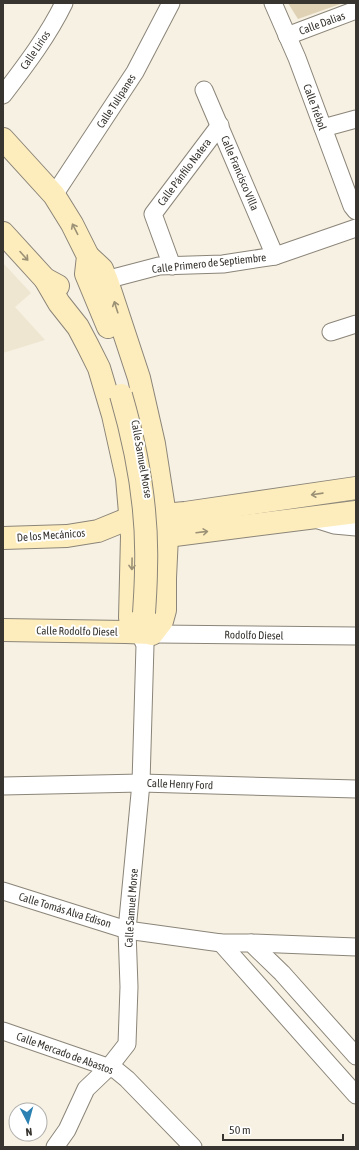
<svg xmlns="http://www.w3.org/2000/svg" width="359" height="1150" font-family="'Asap Condensed',sans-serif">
<rect width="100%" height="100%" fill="#f7f1e3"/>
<path fill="#efe6d1" d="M3,263L31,293L15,307L45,340L3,353Z"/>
<path fill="#ded1b4" d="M288,3H343L298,19Z"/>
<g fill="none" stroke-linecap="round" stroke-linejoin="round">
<defs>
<g id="street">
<path d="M273,3L297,58L352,206L356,211"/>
<path d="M287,36L356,10"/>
<path d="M204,90L275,256"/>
<path d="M3,95C25,66 48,36 64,3"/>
<path d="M323,128L356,119"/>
<path d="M54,195L135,72L171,3"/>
<path d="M172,266L153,214L220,125"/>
<path d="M107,281L117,277L159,266L223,264L275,256L356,228"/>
<path d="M331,332L356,324"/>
<path d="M315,519L334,525L356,527"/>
<path d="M157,634L356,636"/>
<path d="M3,786L141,783L356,789"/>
<path d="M3,891L127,930L221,943H251L282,973L356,1056"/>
<path d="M221,943L356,1095"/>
<path d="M251,943L356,947"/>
<path d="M3,1031L116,1070L127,1079L193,1147"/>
<path d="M55,1147L67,1130L86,1089L109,1067L127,1044L129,987L127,930L141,783L145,645L139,632"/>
</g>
<g id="secondary">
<path d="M3,139L54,195L72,224L88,256L86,274L108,327"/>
<path d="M3,233L45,279L58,286"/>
<path d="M88,256L102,269L107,281L139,378L154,444L165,515L167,536L165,578V610L162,621L152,634"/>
<path d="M45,279L59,303L78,327L88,346L99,368L113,415L127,478L132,536L130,618L139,632"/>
<path d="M153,537L167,536L356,512"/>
<path d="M3,538L67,536L98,531L130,518L185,513L356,488"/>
<path d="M3,630L126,632L150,633"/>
</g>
</defs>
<use href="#street" stroke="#8b8579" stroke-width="19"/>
<use href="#secondary" stroke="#8b8579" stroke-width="24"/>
<use href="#street" stroke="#fff" stroke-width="17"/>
<use href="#secondary" stroke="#feedbc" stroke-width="22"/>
<defs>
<path id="secondary-bridge" d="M121,395C137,450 148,510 146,568C146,583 145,598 144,613"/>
</defs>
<use href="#secondary-bridge" stroke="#8b8579" stroke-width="24" stroke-linecap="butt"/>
<use href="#secondary-bridge" stroke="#feedbc" stroke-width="22"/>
</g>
<defs><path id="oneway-shaft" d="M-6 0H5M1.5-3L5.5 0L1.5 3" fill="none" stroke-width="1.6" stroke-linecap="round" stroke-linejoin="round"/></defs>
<g stroke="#9b9176">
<use href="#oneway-shaft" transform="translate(75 229) rotate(-117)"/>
<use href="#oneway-shaft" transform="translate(24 256) rotate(48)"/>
<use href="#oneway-shaft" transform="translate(116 307) rotate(-108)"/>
<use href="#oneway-shaft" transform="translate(317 494) rotate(172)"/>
<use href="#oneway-shaft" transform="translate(202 532) rotate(-7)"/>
<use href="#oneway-shaft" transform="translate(132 564) rotate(91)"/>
</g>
<g text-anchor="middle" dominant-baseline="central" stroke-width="4" stroke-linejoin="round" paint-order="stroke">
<g font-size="11" fill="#383530" stroke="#fff">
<text transform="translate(322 23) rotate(-20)">Calle Dalias</text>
<text transform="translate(35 50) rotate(-56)">Calle Lirios</text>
<text transform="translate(116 101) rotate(-57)">Calle Tulipanes</text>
<text transform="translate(315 107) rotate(70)">Calle Trébol</text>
<text transform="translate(184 172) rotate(-53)">Calle Pánfilo Natera</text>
<text transform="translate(240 173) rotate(67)">Calle Francisco Villa</text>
<text transform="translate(209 263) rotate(-6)">Calle Primero de Septiembre</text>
<text transform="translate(142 459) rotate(80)">Calle Samuel Morse</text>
<text transform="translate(51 535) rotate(-4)">De los Mecánicos</text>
<text transform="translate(77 631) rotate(1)">Calle Rodolfo Diesel</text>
<text transform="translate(254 635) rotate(1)">Rodolfo Diesel</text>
<text transform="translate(180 784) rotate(2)">Calle Henry Ford</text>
<text transform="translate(131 908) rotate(-86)">Calle Samuel Morse</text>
<text transform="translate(65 910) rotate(17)">Calle Tomás Alva Edison</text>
<text transform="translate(65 1053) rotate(20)">Calle Mercado de Abastos</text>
</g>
</g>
<rect width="359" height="1150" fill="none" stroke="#383530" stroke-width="8"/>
<g transform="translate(28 1122) rotate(174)"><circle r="19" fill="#ffffff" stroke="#afaeac"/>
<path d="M0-3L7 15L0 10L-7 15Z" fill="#2b81b1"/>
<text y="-6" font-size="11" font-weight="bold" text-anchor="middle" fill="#383530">N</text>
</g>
<path d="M223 1134v6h120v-6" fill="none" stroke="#383530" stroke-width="2"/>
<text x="229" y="1134" font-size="12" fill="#383530" stroke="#ffffff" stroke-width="3" paint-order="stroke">50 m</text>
</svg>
